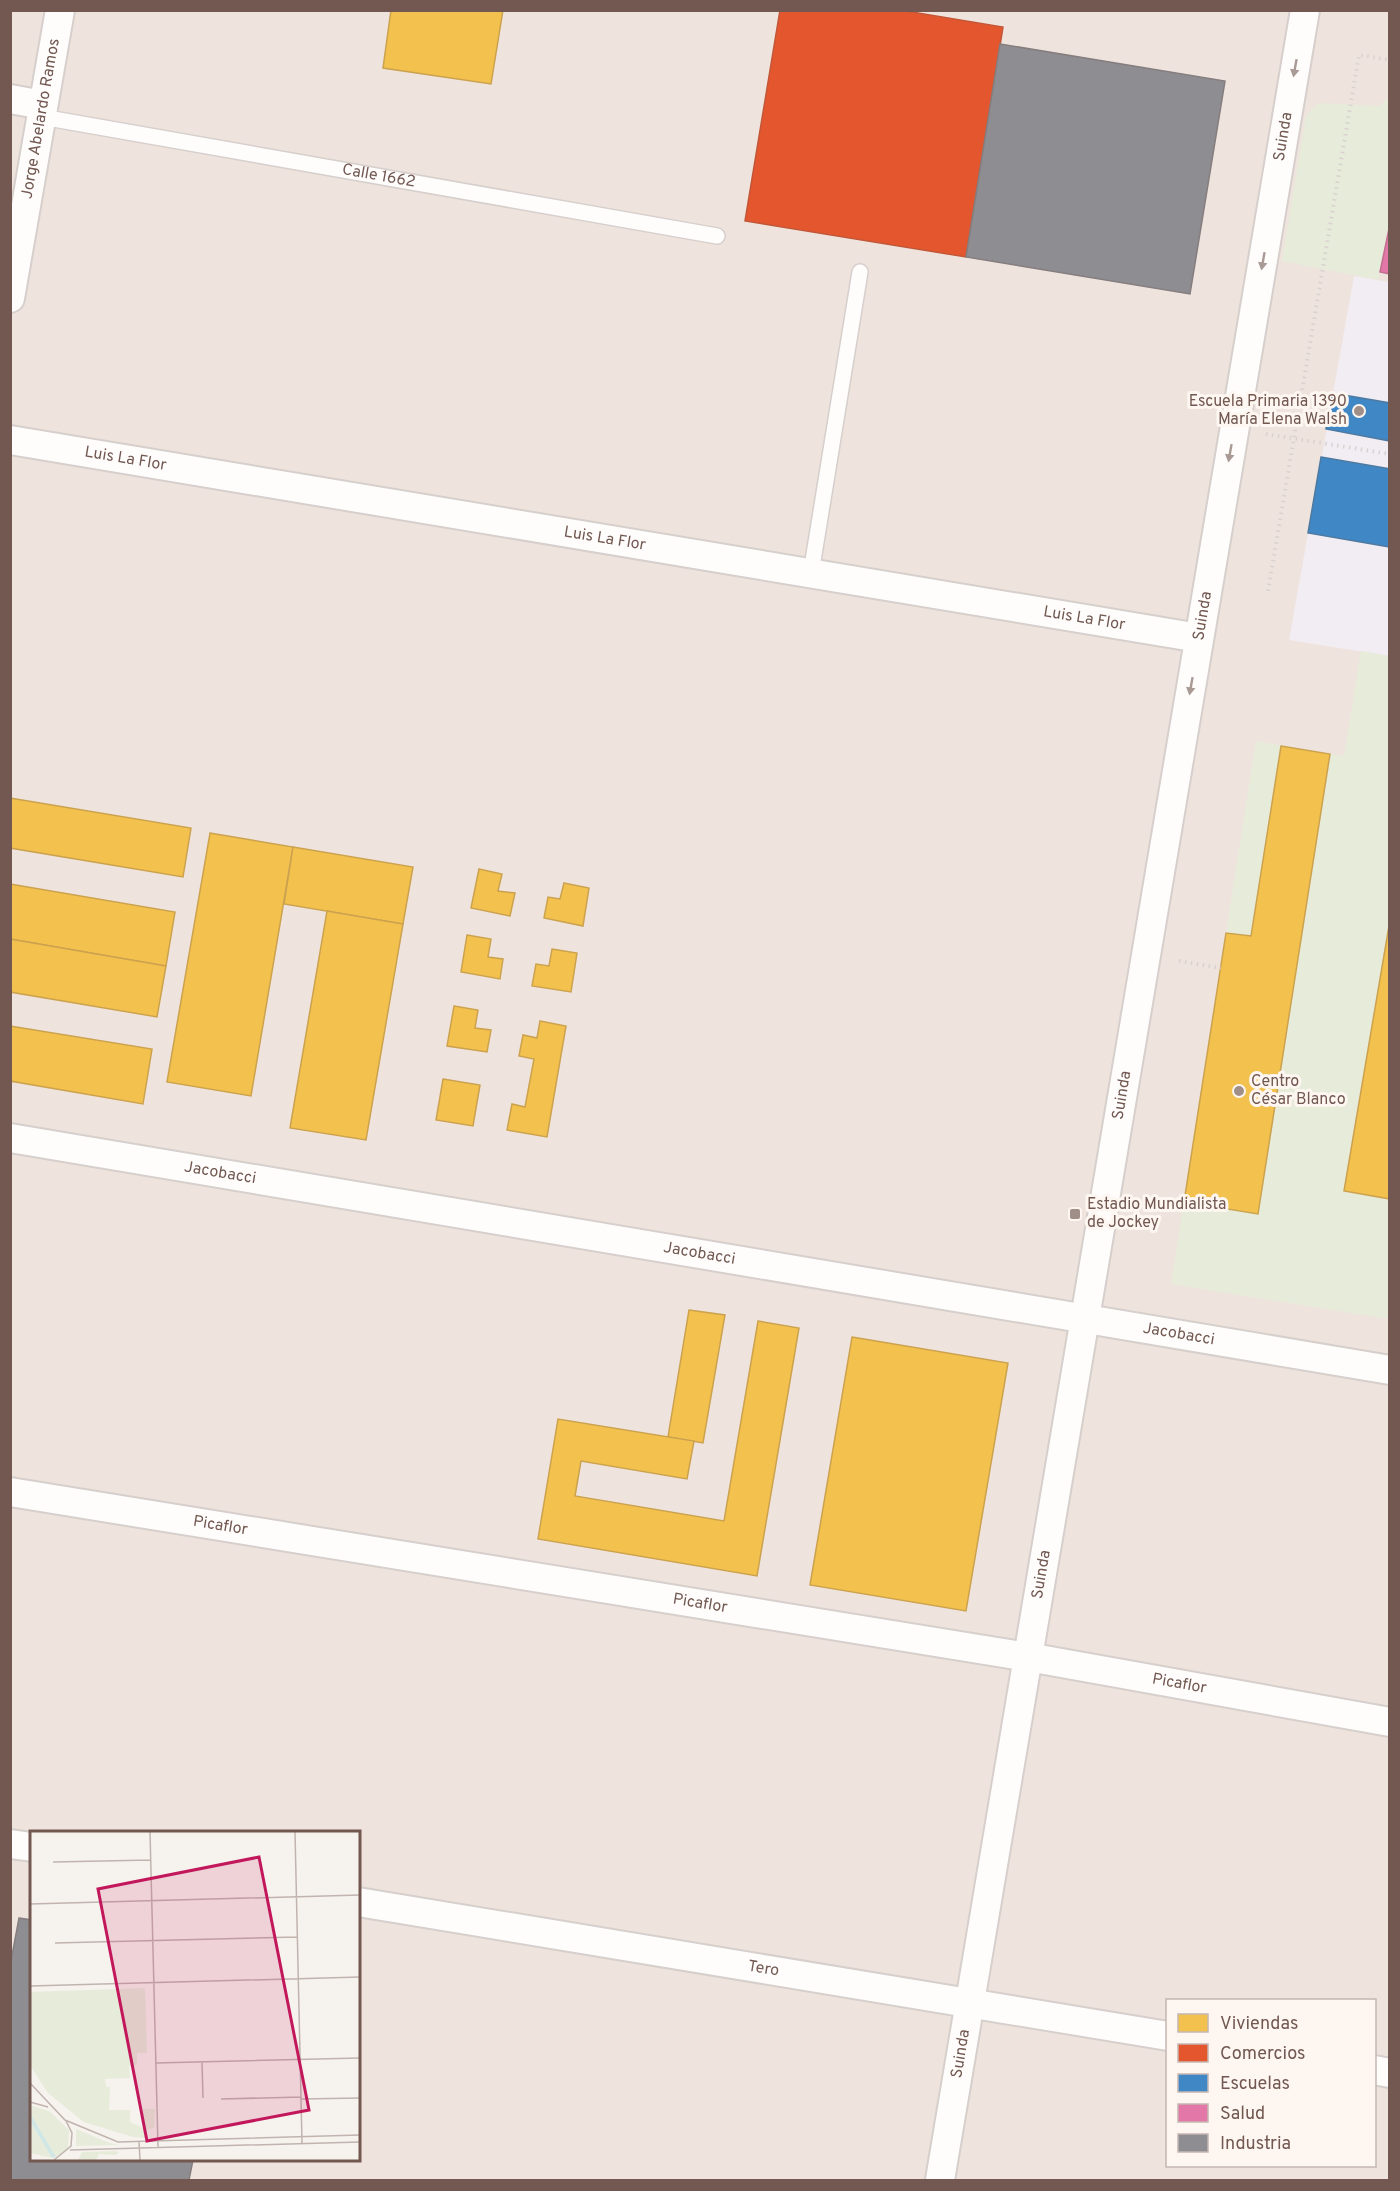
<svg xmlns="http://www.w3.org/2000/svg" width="1400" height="2191" font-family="Overpass,sans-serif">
<rect width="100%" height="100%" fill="#f6f2ee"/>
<path fill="#eee4dd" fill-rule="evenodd" d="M11,11H1389V2180H11ZM32,1832H358V2160H32ZM1168,2000H1374V2166H1168Z"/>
<path fill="#f2ecf3" d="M1354,276L1389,282V656L1289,640Z"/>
<g fill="#e7ebda">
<path d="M1389,98V224L1378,280L1282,261L1306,116L1318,103L1379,106Z"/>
<path d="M1361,651L1389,656V1319L1171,1284L1256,741L1344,756Z"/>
</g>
<g fill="#f2c14e" stroke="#cca24f" stroke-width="1.5">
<path d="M391,10H503L491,84L383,68Z"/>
<path d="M1281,746L1330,754L1258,1214L1184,1202L1226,933L1251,936Z"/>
<path d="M10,798L191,828L183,877L10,848Z"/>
<path d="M210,833L293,847L251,1096L167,1082Z"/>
<path d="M293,847L413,867L403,924L284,904Z"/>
<path d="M479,869L502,874L498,891L515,893L510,916L471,908Z"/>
<path d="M564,883L589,888L583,926L544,918L548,897L560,899Z"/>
<path d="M10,884L175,912L166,966L10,939Z"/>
<path d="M327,911L403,924L366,1140L290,1128Z"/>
<path d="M1390,920V1199L1344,1191Z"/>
<path d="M467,935L491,939L488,957L503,959L500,979L461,972Z"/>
<path d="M10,939L166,966L157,1017L10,992Z"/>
<path d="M552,949L577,953L571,992L532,986L536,964L549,966Z"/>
<path d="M454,1006L478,1010L475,1028L491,1030L487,1052L447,1046Z"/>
<path d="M540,1021L566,1026L547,1137L507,1130L512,1104L525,1107L534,1059L519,1056L523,1035L537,1038Z"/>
<path d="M10,1026L152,1049L143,1104L10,1081Z"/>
<path d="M443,1079L480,1085L473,1126L436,1120Z"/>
<path d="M689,1310L725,1315L703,1443L668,1437Z"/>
<path d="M758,1321L799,1328L757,1576L538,1539L558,1419L694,1441L687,1479L581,1461L575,1496L724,1521Z"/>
<path d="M852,1337L1008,1363L966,1611L810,1585Z"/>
</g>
<path fill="#e4572e" stroke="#c25738" stroke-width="1.5" d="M780,10H900L1003,27L966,257L745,221Z"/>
<g fill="#3f88c5" stroke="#4e7aa2" stroke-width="1.5">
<path d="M1332,393L1390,403V441L1326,429Z"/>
<path d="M1321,457L1390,469V547L1308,533Z"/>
</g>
<path fill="#e377a8" stroke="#c16e8e" stroke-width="1.5" d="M1390,224V274L1380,272Z"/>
<g fill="#8d8d92" stroke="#857d7e" stroke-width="1.5">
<path d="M1000,44L1225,81L1190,294L966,257Z"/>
<path d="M19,1918L32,1920V2160H193L189,2180H10V1966Z"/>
</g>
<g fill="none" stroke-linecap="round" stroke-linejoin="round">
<defs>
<g id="service">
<path id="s1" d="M42,117L717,236"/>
<path d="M811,573L860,272"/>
</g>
<g id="minor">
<path d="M10,99L43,105"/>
<path id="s2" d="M10,298L60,10"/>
<path id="s3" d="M10,440L1199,638"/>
<path id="s4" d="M10,1138L1390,1370"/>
<path id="s5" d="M10,1492L1028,1657L1390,1722"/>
<path d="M10,1844L32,1847"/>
<path id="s6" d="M358,1902L1168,2036"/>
<path d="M1374,2070L1390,2073"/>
<path id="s7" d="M940,2180L1305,10"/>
</g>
</defs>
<use href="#service" stroke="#d6cfcc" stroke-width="18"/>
<use href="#minor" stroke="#d6cfcc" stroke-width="32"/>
<g stroke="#d9d2d0" stroke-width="4" stroke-dasharray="1.5 4.5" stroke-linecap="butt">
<path d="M1266,434L1390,454"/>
<path d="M1268,591L1359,55L1390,60"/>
<path d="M1179,961L1221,968"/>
</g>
<use href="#service" stroke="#fefdfc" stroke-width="15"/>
<use href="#minor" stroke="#fefdfc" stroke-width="28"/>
</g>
<defs><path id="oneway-solid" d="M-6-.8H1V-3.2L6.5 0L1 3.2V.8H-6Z" transform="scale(1.5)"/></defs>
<g fill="#aa9a95">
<use href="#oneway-solid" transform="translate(1295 68) rotate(100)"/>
<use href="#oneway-solid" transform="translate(1263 261) rotate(100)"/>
<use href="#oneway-solid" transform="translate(1230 453) rotate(100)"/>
<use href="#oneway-solid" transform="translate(1191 686) rotate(100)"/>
</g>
<g fill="#a08e88" stroke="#fdf6f1" stroke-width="2">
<circle cx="1359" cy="411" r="6"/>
<circle cx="1239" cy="1091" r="6"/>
<rect x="1069" y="1208" width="12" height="12" rx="3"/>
</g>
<g text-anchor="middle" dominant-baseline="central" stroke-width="6" stroke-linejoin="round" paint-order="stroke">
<g font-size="16" fill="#725851" stroke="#fdf6f1">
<text stroke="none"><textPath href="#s2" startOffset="182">Jorge Abelardo Ramos</textPath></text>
<text stroke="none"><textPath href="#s7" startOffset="2072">Suinda</textPath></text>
<text stroke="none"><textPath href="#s1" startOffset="342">Calle 1662</textPath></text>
<text stroke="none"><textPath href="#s3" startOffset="117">Luis La Flor</textPath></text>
<text stroke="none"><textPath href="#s3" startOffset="603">Luis La Flor</textPath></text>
<text stroke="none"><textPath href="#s7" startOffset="1586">Suinda</textPath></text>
<text stroke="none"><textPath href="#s3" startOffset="1089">Luis La Flor</textPath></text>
<text stroke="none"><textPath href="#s7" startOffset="1100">Suinda</textPath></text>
<text stroke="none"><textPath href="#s4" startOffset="213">Jacobacci</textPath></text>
<text stroke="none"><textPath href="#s4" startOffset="699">Jacobacci</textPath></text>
<text stroke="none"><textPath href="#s4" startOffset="1185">Jacobacci</textPath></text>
<text stroke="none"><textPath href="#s5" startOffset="213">Picaflor</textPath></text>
<text stroke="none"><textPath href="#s7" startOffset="614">Suinda</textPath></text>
<text stroke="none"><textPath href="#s5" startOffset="699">Picaflor</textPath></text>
<text stroke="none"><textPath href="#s5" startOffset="1185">Picaflor</textPath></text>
<text stroke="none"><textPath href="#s6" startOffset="411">Tero</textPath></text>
<text stroke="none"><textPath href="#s7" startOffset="128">Suinda</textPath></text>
</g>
<g font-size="16" fill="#725851" stroke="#fdf6f1" text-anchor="start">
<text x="1347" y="402" text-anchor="end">Escuela Primaria 1390<tspan x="1347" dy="18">María Elena Walsh</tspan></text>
<text x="1251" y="1082">Centro<tspan x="1251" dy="18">César Blanco</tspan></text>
<text x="1087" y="1205">Estadio Mundialista<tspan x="1087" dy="18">de Jockey</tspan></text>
</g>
</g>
<g transform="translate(30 1831)">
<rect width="330" height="330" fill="#f6f2ee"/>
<path d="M115,157L117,222H107V234L99,235L100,247L75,248L76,256H80L79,279H100V291L113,297V278H125L124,297L116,299L115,307L103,306L54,291L18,262L0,234V161ZM0,274L19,280L39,299L38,317L26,326L0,282ZM0,290L22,327L0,322ZM46,298L77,311L88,314L46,315ZM52,321L86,320L89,321L86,324L69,323L66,329H48Z" fill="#e7ebda"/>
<path d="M0,282L26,326L22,327L0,290Z" fill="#d1e7e6"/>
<path fill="none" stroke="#c1b4af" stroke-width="1.5" d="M120,1L128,316M265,1L272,312M23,31L121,29M0,73L330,64M25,112L268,106M0,155L330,146M172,231L173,267M126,232L330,227M0,252L35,289L88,311L330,304M191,268L271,266M271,268L330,267M0,271L18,276M109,310L110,329M40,319L330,311M24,329L41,315L42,302L36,290"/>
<path fill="#c2185b" fill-opacity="0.15" stroke="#c2185b" stroke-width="3" d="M229,26L279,279L117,310L68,58Z"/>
<rect width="330" height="330" fill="none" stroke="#725851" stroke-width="3"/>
</g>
<rect width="1400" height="2191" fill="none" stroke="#725851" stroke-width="24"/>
<rect x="1166" y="1999" width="210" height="168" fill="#fdf6f1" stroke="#c5b7b1" stroke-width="1.5"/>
<rect x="1178" y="2014" width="30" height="18" fill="#f2c14e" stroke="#c5b7b1" stroke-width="1.5"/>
<text x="1220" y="2029" font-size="18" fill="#725851">Viviendas</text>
<rect x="1178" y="2044" width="30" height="18" fill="#e4572e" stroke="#c5b7b1" stroke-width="1.5"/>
<text x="1220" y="2059" font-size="18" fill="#725851">Comercios</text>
<rect x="1178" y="2074" width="30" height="18" fill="#3f88c5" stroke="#c5b7b1" stroke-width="1.5"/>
<text x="1220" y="2089" font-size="18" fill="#725851">Escuelas</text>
<rect x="1178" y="2104" width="30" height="18" fill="#e377a8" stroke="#c5b7b1" stroke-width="1.5"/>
<text x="1220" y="2119" font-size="18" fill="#725851">Salud</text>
<rect x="1178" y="2134" width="30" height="18" fill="#8d8d92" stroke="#c5b7b1" stroke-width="1.5"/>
<text x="1220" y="2149" font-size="18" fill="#725851">Industria</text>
</svg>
